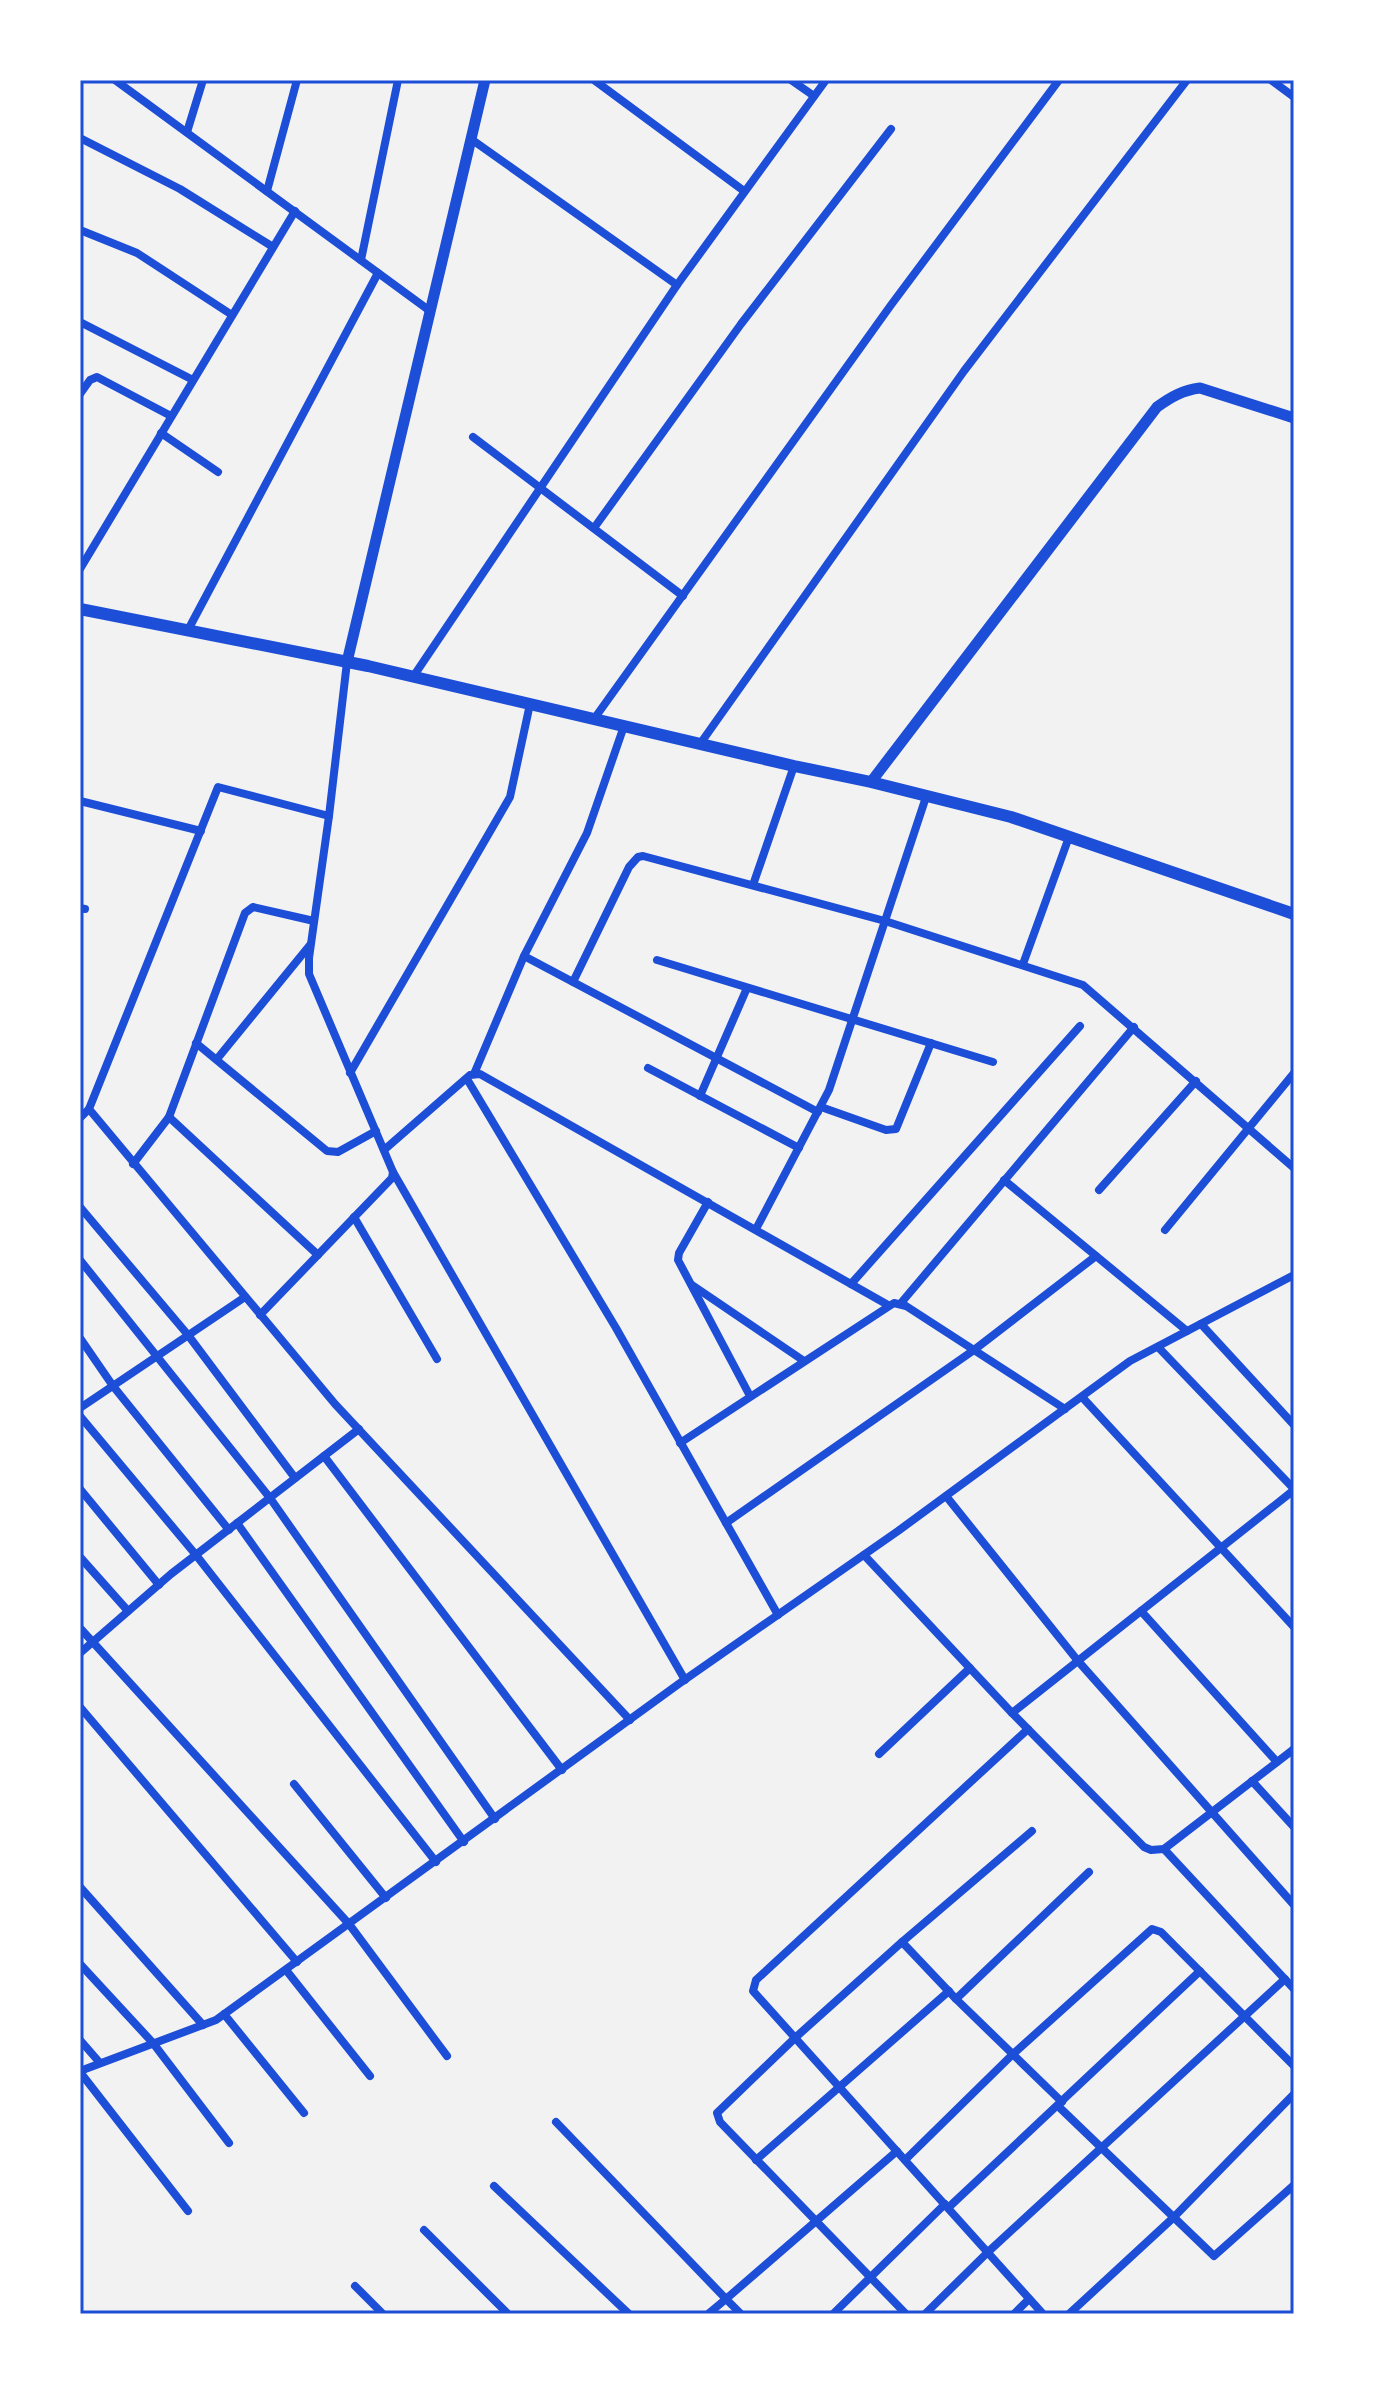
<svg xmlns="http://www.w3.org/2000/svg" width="1374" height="2394" font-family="'Alegreya Sans',sans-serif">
<rect width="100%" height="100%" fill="#f2f2f2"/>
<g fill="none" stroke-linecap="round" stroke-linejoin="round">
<g stroke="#1d4ed8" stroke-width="8">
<path d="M115,80L430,311"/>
<path d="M594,80L744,191"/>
<path d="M791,80L814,96"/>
<path d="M1271,80L1294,97"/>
<path d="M187,132L203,80"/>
<path d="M80,138L180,189L273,247"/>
<path d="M471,139L677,285"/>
<path d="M267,191L297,80"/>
<path d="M80,230L137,253L232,315"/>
<path d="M361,260L398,80"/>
<path d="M80,322L193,380"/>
<path d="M80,394L90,380L97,377L171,416"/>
<path d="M161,433L218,472"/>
<path d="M473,437L683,596"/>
<path d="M594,528L741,324L891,129"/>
<path d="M80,569L295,211"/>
<path d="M188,630L378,273"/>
<path d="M347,662L329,816L218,787L89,1109L335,1404L630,1720"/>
<path d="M413,677L677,285L826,80"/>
<path d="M594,719L891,305L1059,80"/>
<path d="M700,744L964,371L1187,80"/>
<path d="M80,801L201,831"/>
<path d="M753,885L794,766"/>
<path d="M80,908L85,909"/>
<path d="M524,956L818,1112"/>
<path d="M657,960L993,1062"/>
<path d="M1023,964L1069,837"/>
<path d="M573,982L629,867L638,857L643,856L885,921L1083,985L1294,1168"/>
<path d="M196,1043L327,1151L338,1152L376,1131"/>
<path d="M217,1059L310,945"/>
<path d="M648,1068L799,1148"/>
<path d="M350,1073L510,797L530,704"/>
<path d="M474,1074L524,956L587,833L624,726"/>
<path d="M467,1079L616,1328L778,1615"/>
<path d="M700,1096L747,988"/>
<path d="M821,1107L886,1130L896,1129L931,1043"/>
<path d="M169,1117L318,1255"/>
<path d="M80,1118L89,1109"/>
<path d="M384,1150L470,1075L480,1074L888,1305"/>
<path d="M133,1164L169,1117L245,913L253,907L314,921"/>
<path d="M393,1172L685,1680"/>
<path d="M1004,1180L1187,1331"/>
<path d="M1099,1190L1196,1081"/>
<path d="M708,1202L679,1253L678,1260L750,1396"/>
<path d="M80,1207L188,1335L295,1478"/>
<path d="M354,1217L437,1359"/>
<path d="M756,1229L829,1090L926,797"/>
<path d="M1165,1230L1294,1073"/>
<path d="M80,1260L270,1498L495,1819"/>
<path d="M851,1284L1080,1026"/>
<path d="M692,1285L804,1361"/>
<path d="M901,1303L1134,1027"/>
<path d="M260,1315L392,1178L393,1172L309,974V958L329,816"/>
<path d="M1201,1324L1294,1425"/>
<path d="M80,1338L113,1386L229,1530"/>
<path d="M1158,1347L1294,1489"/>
<path d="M1082,1397L1294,1627"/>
<path d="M80,1408L245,1297"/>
<path d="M80,1416L196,1555L436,1862"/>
<path d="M680,1443L894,1303L906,1306L1065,1409"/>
<path d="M324,1456L562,1770"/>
<path d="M80,1489L159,1585"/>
<path d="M946,1496L1078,1661L1294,1905"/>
<path d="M237,1523L464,1842"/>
<path d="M726,1523L974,1350L1096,1256"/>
<path d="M864,1555L1012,1713L1144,1847L1151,1850L1164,1849L1294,1749"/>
<path d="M80,1557L128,1611"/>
<path d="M1141,1611L1277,1762"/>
<path d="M80,1628L349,1924L447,2056"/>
<path d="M80,1653L171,1574L359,1429"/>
<path d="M80,1707L297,1962"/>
<path d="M1012,1713L1294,1490"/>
<path d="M1028,1729L756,1980L753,1991L1043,2314"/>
<path d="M879,1754L970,1668"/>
<path d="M1252,1781L1294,1827"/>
<path d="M294,1784L386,1898"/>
<path d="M1164,1849L1294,1989"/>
<path d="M80,1887L203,2025"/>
<path d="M902,1942L956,1999L1062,2102"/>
<path d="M80,1964L153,2043L229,2143"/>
<path d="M286,1970L370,2076"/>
<path d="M956,1999L1089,1872"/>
<path d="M224,2014L304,2113"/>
<path d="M80,2040L100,2063"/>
<path d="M80,2071L216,2020L680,1683L898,1531L1130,1361L1294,1275"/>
<path d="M80,2072L188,2211"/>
<path d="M1058,2106L1214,2256L1294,2185"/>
<path d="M556,2122L726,2299L897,2151"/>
<path d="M756,2160L949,1991"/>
<path d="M905,2160L1012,2055L1152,1929L1161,1932L1294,2066"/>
<path d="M494,2186L629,2314"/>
<path d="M948,2208L1200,1971"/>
<path d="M424,2230L508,2314"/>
<path d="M355,2286L383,2314"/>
<path d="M708,2314L726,2299L741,2314"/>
<path d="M833,2314L945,2204"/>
<path d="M906,2314L720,2122L717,2113L796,2037L902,1942L1032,1831"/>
<path d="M925,2314L988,2252L1285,1979"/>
<path d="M1014,2314L1029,2299"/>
<path d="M1069,2314L1173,2218L1294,2094"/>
</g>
<g stroke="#1d4ed8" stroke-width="11">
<path d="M347,662L485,80"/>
<path d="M871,782L1157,407C1171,397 1183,390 1200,388L1294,418"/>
</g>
<path stroke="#1d4ed8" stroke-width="12" d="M80,609L368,666L794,766L871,782L1011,817L1294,914"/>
</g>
<rect width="1374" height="2394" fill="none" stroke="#ffffff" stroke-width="164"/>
<rect x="82" y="82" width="1210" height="2230" fill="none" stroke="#1d4ed8" stroke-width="3"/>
</svg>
